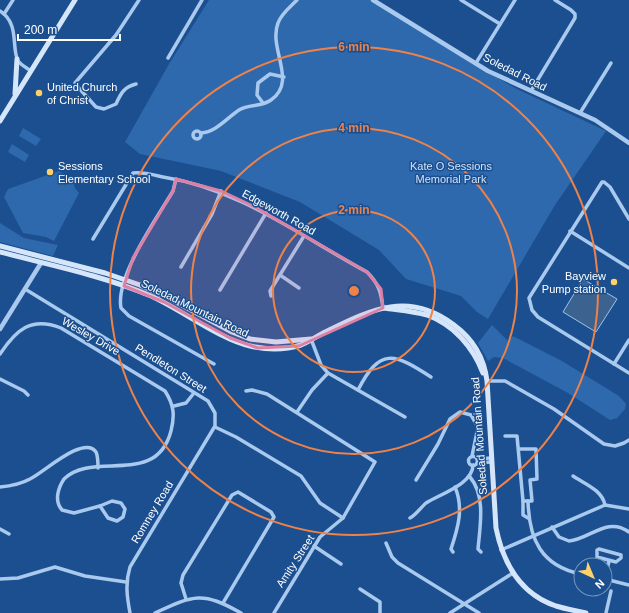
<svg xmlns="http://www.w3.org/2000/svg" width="629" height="613" font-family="Helvetica,sans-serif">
<rect width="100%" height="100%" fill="#1b4f8f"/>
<g fill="#2e69ad">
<path d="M209,0H370L476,66L517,89L606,131L555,205L488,319L477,312L461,296L406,279L379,250L300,202L221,171L140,154L125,142L169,64Z"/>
<path d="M23,128L41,139L36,146L19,136Z"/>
<path d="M12,144L29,155L25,162L8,152Z"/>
<path d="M59,171L72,179L75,188L79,193L54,241L46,237L23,233L4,197L8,189Z"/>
<path d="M0,223L24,238L58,245L53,256L0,242Z"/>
<path d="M492,325L508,341L513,336L562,361L619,396L626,404L625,409L617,418L610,420L568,393L503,358L494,357L488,361L478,343Z"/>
</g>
<path fill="#3c6290" stroke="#9cc4f0" d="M583,279L617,299L596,332L563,312Z"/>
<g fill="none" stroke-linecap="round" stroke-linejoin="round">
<g stroke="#a9c9ee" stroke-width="3.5">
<path d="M461,0L500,24"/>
<path d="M0,11C20,24 11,47 18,61C21,65 27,68 31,71"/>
<path d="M4,14L13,0"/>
<path d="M168,58L202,0"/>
<path d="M476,63L515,0"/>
<path d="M136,84C124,87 121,93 116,104L104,109L96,107L77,86L75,83L116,35L139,0"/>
<path d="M531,91L575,18V14L571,10L555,0"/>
<path d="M263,103L257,95L258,83L270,74L284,77"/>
<path d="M580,113L611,63"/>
<circle cx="197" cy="135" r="4"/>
<path d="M201,133C216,132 227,118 239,110C249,104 262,107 271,100C298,81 268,49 278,23C281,14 290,7 297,0"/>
<path d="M176,179L173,191C157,218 115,277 121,308L129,316L214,364"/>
<path d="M629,219L610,187L604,182H602L529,298L532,310L538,317L629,373"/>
<path d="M570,231L629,268"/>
<path d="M93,239L133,173C143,172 154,175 163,177C240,189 300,236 367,272C379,284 381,292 383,308"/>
<path d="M181,267L212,214L221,191"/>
<path d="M280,275L299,288"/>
<path d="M25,289L208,401L215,413V426L130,567C125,583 127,597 130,613"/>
<path d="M220,290L266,213"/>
<path d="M271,296L270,291L304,236"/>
<path d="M311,339L321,365L328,373L405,417"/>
<path d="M0,354C16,330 31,316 61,328L165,391C174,405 175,415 171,431C156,488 93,450 64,479C58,488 54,501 62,510L74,513L100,506"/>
<path d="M614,364L629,340"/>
<path d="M0,379L24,391L28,395"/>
<path d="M487,381H505L554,409L604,444L615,446L624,443L629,440"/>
<path d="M358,390C380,347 394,353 431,377"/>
<path d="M246,391L252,390L267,394L375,462L343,518L320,537L274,613"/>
<path d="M174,406L186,403L194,393"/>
<path d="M297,412L312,390L328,373"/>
<path d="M215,427L236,437L301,476L320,503L343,518"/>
<path d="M505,436H517L523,501H528C529,539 541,566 581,574"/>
<path d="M519,449H536L537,479L530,480L532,501H528"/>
<circle cx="473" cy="461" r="4.5"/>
<path d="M477,459L491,458"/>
<path d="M477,463L491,462"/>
<path d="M573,476C585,484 602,490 605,505"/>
<path d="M470,477C486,496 480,526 478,549L481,552"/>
<path d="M416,480L438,444L450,419L460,412L471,415L478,427L472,456"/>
<path d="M0,487C11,486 21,484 30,479C42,474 84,434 96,452C98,456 98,463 98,468"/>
<path d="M112,501L121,503L125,509L123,517L117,521L108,518L100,506Z"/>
<path d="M523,501V515L528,518"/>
<path d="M410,518C416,515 421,507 426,503C440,494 473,484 473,465"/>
<path d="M552,527L559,537L569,541C590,539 607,516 629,532"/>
<path d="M0,529L9,534"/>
<path d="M386,543L392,557L398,563L479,613"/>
<path d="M314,546L341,564"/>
<path d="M599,549L621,555V558L616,562L597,557V550Z"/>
<path d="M501,550L605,505L629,509"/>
<path d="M453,552L451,549C458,528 464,508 455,487"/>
<path d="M609,561L605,579L629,585"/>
<path d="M0,579L18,578L55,567L85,576L126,582"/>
<path d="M360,589L380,602V613"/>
<path d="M186,599L181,583L183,575L232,495L238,492L271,512L274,517L223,603"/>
<path d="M155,613C194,595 202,591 241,613"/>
<path d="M450,613L513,573"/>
<path d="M606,613L611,591"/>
</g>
<g stroke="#a9c9ee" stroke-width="4.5">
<path d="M373,0L488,71L595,120L629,143"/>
<path d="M0,329L41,263"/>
</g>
<g stroke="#d6e6fa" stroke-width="5">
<path d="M15,94L17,59"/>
<path d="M0,121L75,0"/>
<path d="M0,246L105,273L140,285L167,297L232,332L250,339L276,342L311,339"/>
<path d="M0,252C50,265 104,276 151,296C182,310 219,339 250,346C267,350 285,350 301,345C309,342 317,336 325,332C370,310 408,290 454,325C473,339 484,357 487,381L496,528C503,562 520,594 556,606C566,609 576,611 586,613"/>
<path d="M384,308C398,310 413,311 427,315C454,325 473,347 483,373"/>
</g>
</g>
<path fill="#dd80a5" fill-opacity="0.2" stroke="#dd80a5" stroke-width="3" stroke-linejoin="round" d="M176,179L221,191L255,207L367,272L381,289L383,308L299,346L258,348L230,338L164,302L124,286L133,258L173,191Z"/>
<g fill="none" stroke="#ee8249" stroke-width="2">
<circle cx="354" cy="291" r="81"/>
<circle cx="354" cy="291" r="163"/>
<circle cx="354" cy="291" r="244"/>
</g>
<g fill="#ffd166" stroke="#1b4f8f" stroke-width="1.5">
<circle cx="39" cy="93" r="4"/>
<circle cx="50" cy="172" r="4"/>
<circle cx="614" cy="282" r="4"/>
</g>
<g text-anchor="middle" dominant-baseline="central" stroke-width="3" stroke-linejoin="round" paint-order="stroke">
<g font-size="11" fill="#fff" stroke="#1b4f8f">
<text transform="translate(515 72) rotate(27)">Soledad Road</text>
<text transform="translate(279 212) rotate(29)">Edgeworth Road</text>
<text transform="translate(195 308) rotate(26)">Soledad Mountain Road</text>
<text transform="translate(91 336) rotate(30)">Wesley Drive</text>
<text transform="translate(171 368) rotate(32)">Pendleton Street</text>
<text transform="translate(479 436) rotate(-94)">Soledad Mountain Road</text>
<text transform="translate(152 512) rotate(-59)">Romney Road</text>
<text transform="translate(295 561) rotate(-57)">Amity Street</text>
</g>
<g font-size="11" fill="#fff" stroke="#1b4f8f" text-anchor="start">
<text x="47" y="87">United Church<tspan x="47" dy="13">of Christ</tspan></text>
<text x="58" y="166">Sessions<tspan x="58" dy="13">Elementary School</tspan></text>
<text x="606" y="276" text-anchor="end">Bayview<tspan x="606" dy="13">Pump station</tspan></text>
</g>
<g font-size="11" fill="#cfe3fa" stroke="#1b4f8f">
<text x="451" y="166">Kate O Sessions<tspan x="451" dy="13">Memorial Park</tspan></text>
</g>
</g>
<circle cx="354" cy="291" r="6" fill="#ee8249" stroke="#1b4f8f" stroke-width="2"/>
<g font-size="12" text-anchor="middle" font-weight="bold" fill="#ee8249" stroke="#1b4f8f" stroke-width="3" stroke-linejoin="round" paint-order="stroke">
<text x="354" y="51">6 min</text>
<text x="354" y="132">4 min</text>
<text x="354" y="214">2 min</text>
</g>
<g transform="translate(593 577) rotate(136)"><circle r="19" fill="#1b4f8f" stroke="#7695bc"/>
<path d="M0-3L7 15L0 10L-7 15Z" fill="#ffd166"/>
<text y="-6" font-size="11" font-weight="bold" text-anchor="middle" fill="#ffffff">N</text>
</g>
<path d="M18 34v6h102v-6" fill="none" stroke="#ffffff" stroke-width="2"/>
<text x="24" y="34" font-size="12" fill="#ffffff" stroke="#1b4f8f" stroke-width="3" paint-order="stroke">200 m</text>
</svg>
